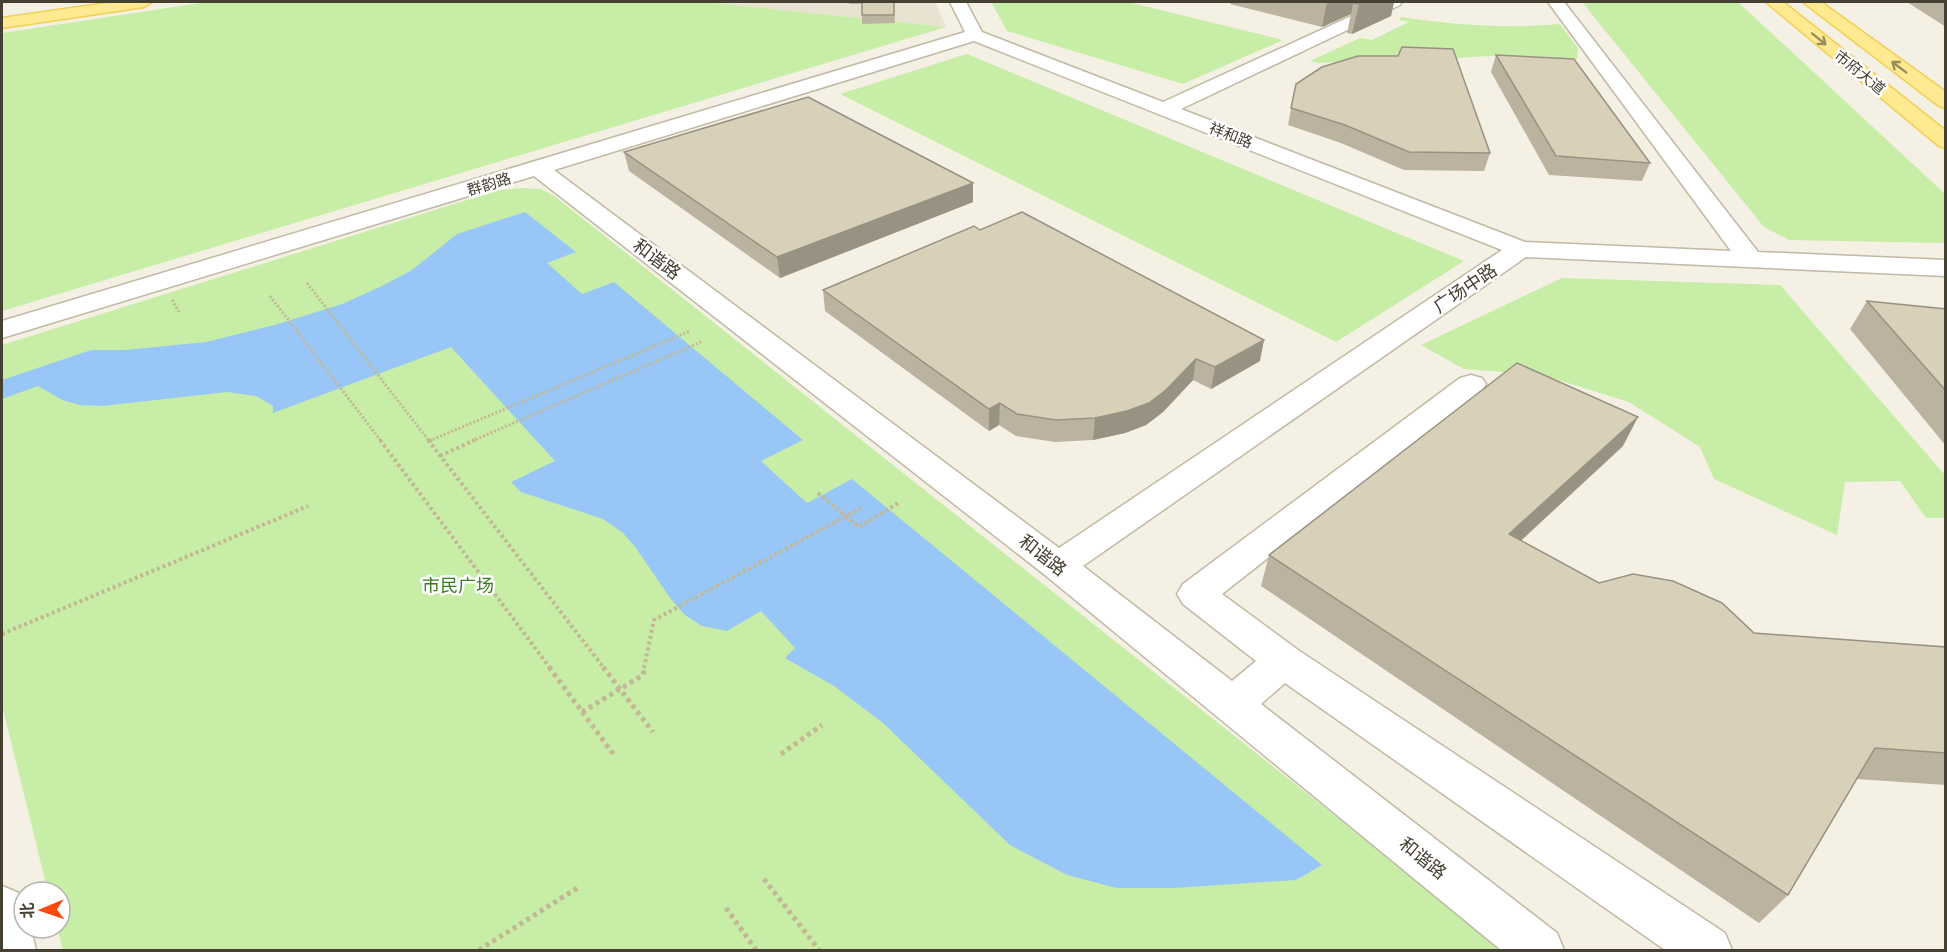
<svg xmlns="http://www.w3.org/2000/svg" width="1947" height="952" font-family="Mulish,'Noto Sans SC',sans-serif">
<rect width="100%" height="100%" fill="#f4f0e3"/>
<path fill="#e8e3d1" d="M704,2H935L946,27Z"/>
<g fill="#c7eda7">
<path d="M207,2H704L946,27L2,311V33Z"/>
<path d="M991,2H1128L1283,40L1183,84L1007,31Z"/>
<path d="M1582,2H1738L1945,194V243L1789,240L1764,227Z"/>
<path d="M1401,17C1454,25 1506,29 1560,24L1578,48L1577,59L1514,64L1508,55L1347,64C1333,59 1325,66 1310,61L1360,38L1372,40L1409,22L1399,20Z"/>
<path d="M967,54L1464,261L1336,342L840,94Z"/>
<path d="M521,188L541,189L553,195L1504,950H63L57,928H60V892H48L2,705V345L499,190Z"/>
<path d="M1562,278L1780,285L1945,475V518H1926L1900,481L1845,482L1837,535L1714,479L1700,447L1629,402L1542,375L1464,369L1421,345Z"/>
</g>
<path fill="#98c7f7" d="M525,212L576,252L547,263L582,294L614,282L803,440L761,461L807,503L852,479L1322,865L1296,880L1174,888H1117L1067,875L1010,845L883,723L834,686L785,658L795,648L761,611L727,631L702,626L685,615L670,598L636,548L622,532L603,519L521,492L511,482L555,461L451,347L273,413V406L256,396L227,392L103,406L80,405L62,400L38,386L2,399V380L91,350H125L206,342L278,324L342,304L380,287L412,270L457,234Z"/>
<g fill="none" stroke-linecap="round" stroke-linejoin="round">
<defs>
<g id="minor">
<path d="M950,2H966L982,32L1163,102L1382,2H1402L1400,5L1181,109L1525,242L1731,251L1548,2H1564L1758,252L1946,260V276L1526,257L1083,566L1232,681L1256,661L1183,604L1177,594L1183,584L1460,378L1471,375L1482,378L1486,384L1482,390L1222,594L1298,650L1725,933L1732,950H1665L1285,683L1261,704L1557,933L1564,950H1501L1045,575L534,176L2,338V321L965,32ZM974,41L1502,250L1059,548L554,170Z"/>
<path d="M2,886L19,893L24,904V928H31L36,950H2Z"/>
</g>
<g id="major">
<path d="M114,2H152L144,7L2,28V18Z"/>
<path d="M1766,2H1783L1946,131V148L1939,146Z"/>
<path d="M1803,2H1821L1946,92V108L1939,106Z"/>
</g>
</defs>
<use href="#minor" stroke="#c0b9a5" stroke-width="3"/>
<use href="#major" stroke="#f0d055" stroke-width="3"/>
<g stroke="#c3b795" stroke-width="3" stroke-dasharray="2 2" stroke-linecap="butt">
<path d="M307,283L429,441"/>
<path d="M270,296L381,441"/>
<path d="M172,300L179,312"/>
<path d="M429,441L690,331"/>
<path d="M472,441L703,341"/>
</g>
<g stroke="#c3b795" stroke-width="4" stroke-dasharray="3 3" stroke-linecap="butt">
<path d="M380,440L550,668"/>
<path d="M428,440L604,668"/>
<path d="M429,441L432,440"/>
<path d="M440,456L475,440"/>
<path d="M818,493L859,527L900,502"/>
<path d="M2,634L308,506"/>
<path d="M644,668L654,620L861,508"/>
</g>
<g stroke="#c3b795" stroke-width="5" stroke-dasharray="4 4" stroke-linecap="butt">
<path d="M549,667L614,755"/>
<path d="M603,667L653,732"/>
<path d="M582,712L643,675L645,667"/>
<path d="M781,754L822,725"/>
<path d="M764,879L819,950"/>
<path d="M726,908L756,950"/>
<path d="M479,950L579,887"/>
</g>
<use href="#minor" fill="#fff" fill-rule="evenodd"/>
<use href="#major" fill="#ffea91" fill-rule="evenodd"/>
</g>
<g fill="#bbb3a0">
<path d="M848,2H894L895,23L862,24V4H849Z"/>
<path d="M1230,2H1394L1391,16L1352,34L1347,33L1351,14L1322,27L1230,4Z"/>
<path d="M1907,2H1946V27Z"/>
<path d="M1496,55L1650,163L1642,181L1549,175L1491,72Z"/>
<path d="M1296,84L1490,153L1484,171L1404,170L1341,143L1288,125Z"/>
<path d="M624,152L973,202L780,278L629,171Z"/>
<path d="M980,230L1260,361L1211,389L1193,380L1163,412L1146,425L1125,433L1093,440L1055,442L1016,436L999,425L989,431L825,311L823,290Z"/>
<path d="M1867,301L1946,309V446L1850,329Z"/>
<path d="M1623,446L1521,541L1599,583L1754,633L1946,647V785L1857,779L1788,895L1759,923L1261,586L1269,555Z"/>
</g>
<g fill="#989282">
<path d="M1327,2H1394L1391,16L1352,34L1359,4L1353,3L1351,14L1322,27Z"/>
<path d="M973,183V202L780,278L777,257Z"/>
<path d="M1264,340L1260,361L1211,389L1215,367Z"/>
<path d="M1196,359L1193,380L1163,412L1146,425L1125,433L1093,440L1095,418Z"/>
<path d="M1000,403L999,425L989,431V409Z"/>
<path d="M1638,417L1623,446L1495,564L1509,534Z"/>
</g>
<g fill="#d9d0ba" stroke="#989282" stroke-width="1.5">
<rect x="862" y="2" width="32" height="13"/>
<path d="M1357,2H1365L1359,4L1353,3Z"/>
<path d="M1402,47L1453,49L1490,153L1409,152L1345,125L1291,108L1296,84L1322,67L1358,56H1398Z"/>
<path d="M1496,55L1574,59L1650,163L1556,156Z"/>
<path d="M808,97L973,183L777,257L624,152Z"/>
<path d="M1022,212L1264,340L1215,367L1196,359L1166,390L1149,403L1127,411L1095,418L1056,420L1017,414L1000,403L989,409L823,290L974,226L980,230Z"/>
<path d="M1867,301L1946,309V391Z"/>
<path d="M1517,363L1638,417L1509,534L1599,583L1633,574L1673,581L1722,603L1754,633L1946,647V753L1875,748L1788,895L1269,555Z"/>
</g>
<defs><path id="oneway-shaft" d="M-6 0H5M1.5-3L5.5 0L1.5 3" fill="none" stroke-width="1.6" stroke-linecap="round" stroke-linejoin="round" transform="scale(1.5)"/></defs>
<g stroke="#998c5d">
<use href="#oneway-shaft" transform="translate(1819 39) rotate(39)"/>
<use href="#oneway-shaft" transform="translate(1899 67) rotate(-143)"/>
</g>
<g text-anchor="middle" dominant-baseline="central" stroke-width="5" stroke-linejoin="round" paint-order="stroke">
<g font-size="15" fill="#464033" stroke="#fff">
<text transform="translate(1860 72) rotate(39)">市府大道</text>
<text transform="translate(1231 135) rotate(21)">祥和路</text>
<text transform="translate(489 184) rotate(-17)">群韵路</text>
</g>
<g font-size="18" fill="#464033" stroke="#fff">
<text transform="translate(657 259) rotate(37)">和谐路</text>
<text transform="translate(1465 288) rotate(-34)">广场中路</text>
<text transform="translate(1043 555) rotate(38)">和谐路</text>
<text transform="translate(1423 858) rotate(39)">和谐路</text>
</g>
<g font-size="18" fill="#3b7d20" stroke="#fff">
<text x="458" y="585">市民广场</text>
</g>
</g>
<rect width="1947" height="952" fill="none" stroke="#464033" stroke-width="6"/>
<g transform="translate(42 910) rotate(268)"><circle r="28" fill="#ffffff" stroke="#b5b3ad" stroke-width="1.5"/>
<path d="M0-4.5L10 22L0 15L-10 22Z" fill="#ff4a0f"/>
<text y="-9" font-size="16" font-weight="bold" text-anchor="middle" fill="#464033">北</text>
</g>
</svg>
